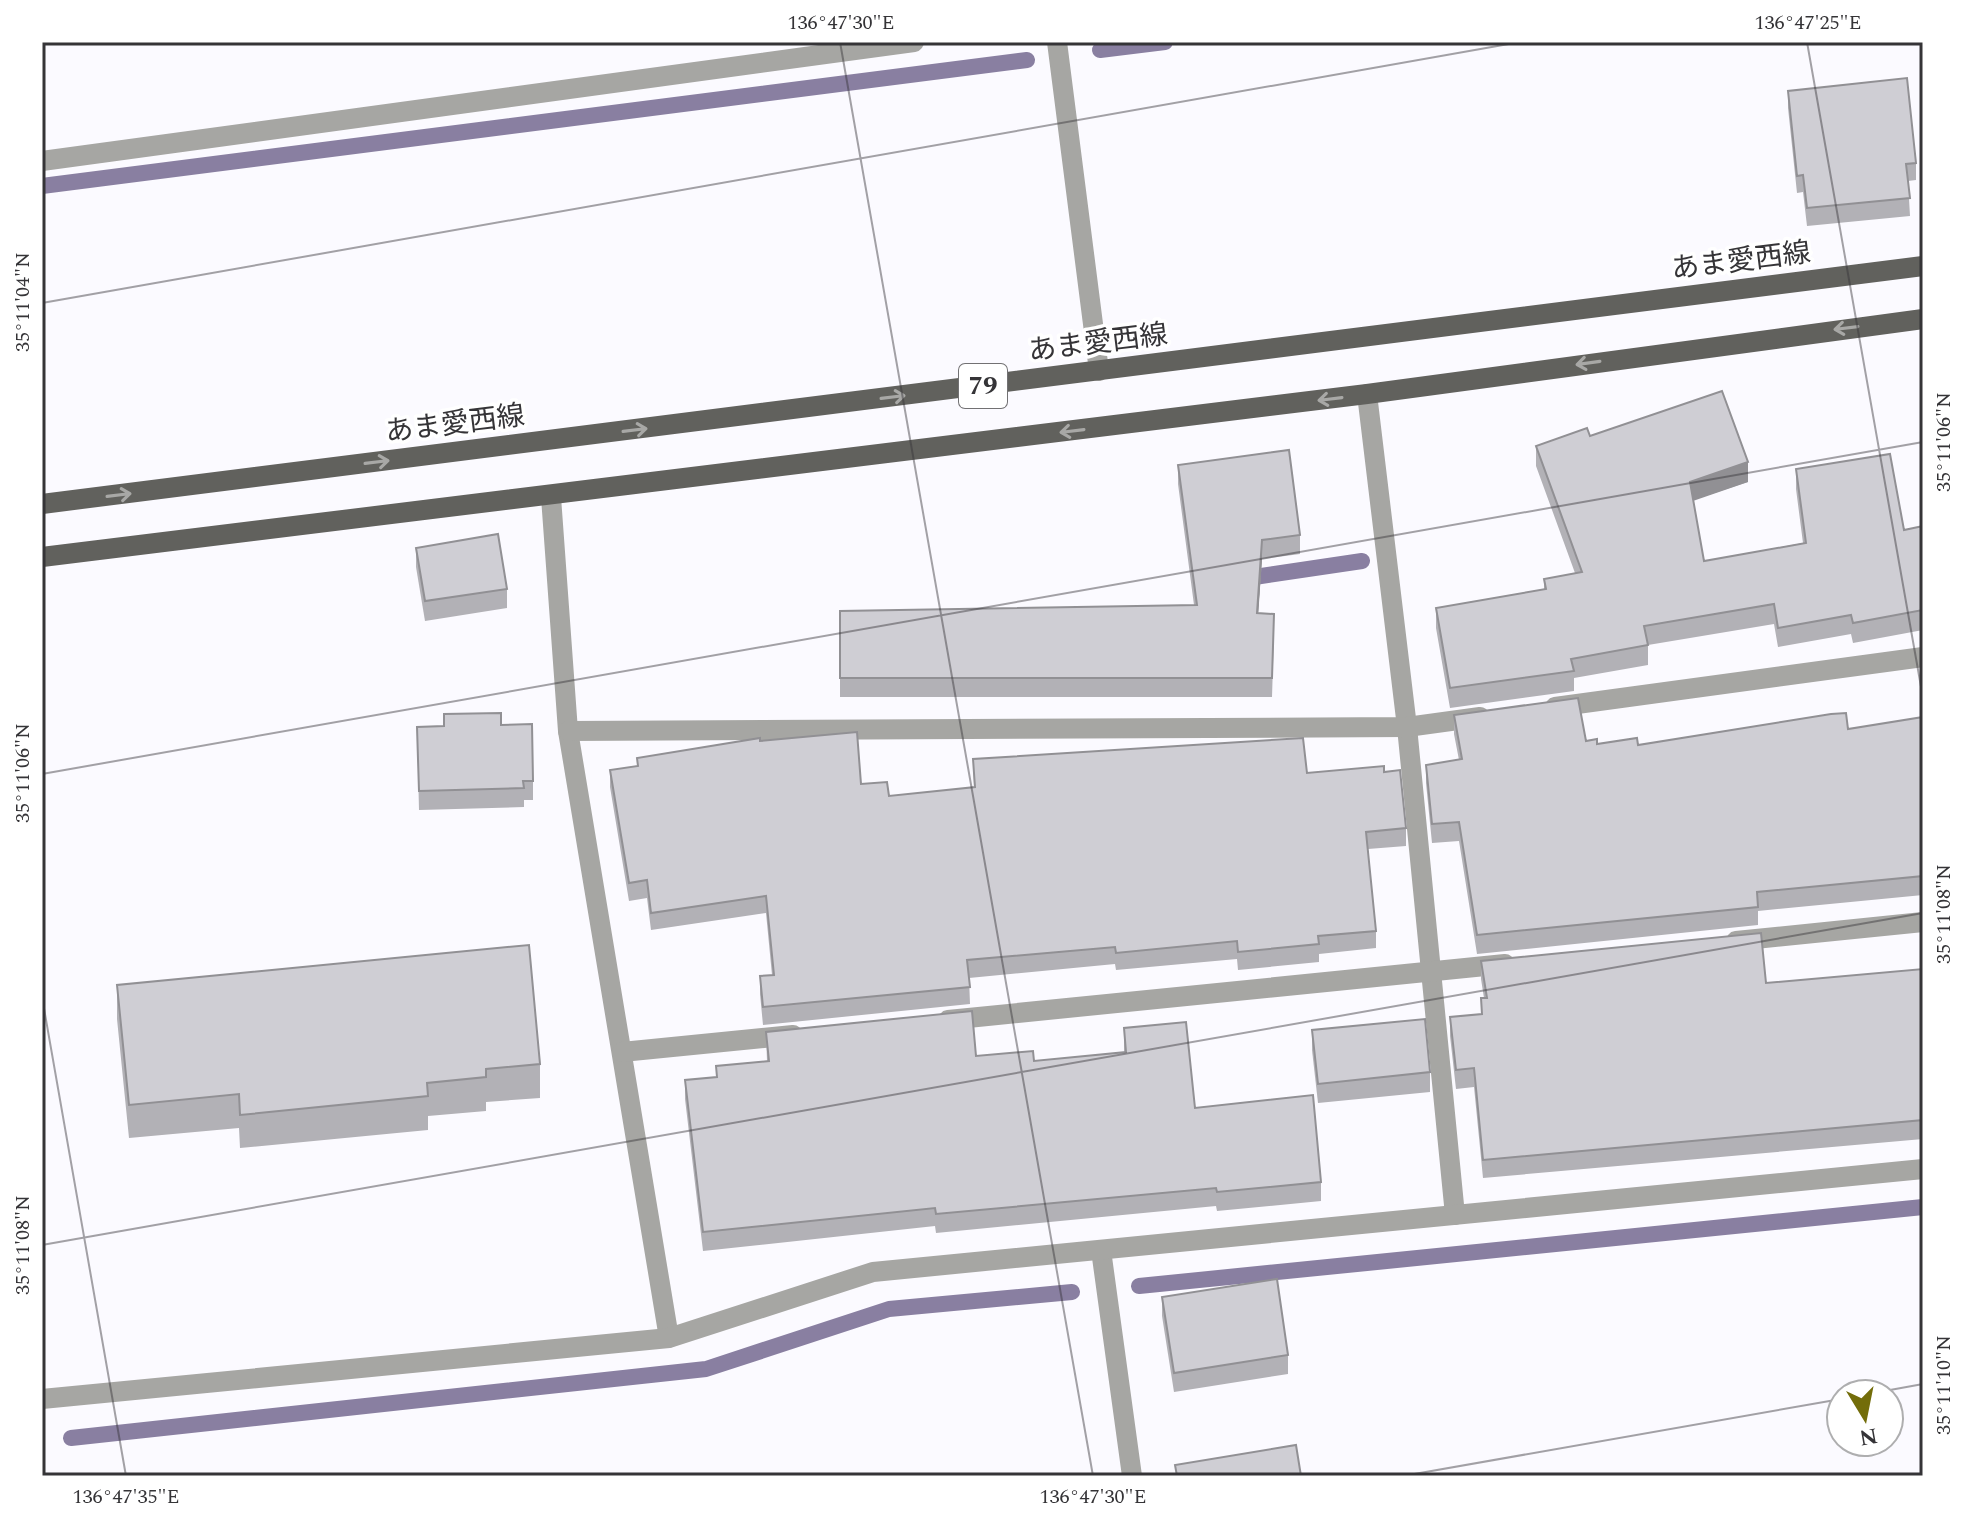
<svg xmlns="http://www.w3.org/2000/svg" width="1965" height="1518" font-family="Spectral,'Noto Sans JP',serif">
<rect width="100%" height="100%" fill="#fbfaff"/>
<g fill="none" stroke-linecap="round" stroke-linejoin="round">
<g stroke="#897fa1" stroke-width="16">
<path d="M1100,50L1165,42"/>
<path d="M42,186L1027,60"/>
<path d="M1241,579L1362,561"/>
<path d="M1139,1286L1923,1207"/>
<path d="M71,1438L706,1369L889,1309L1072,1292"/>
</g>
<g stroke="#a6a6a3" stroke-width="20">
<path d="M1057,42L1099,371"/>
<path d="M42,161L914,42"/>
<path d="M1367,394L1407,727L1455,1215"/>
<path d="M551,497L568,731L669,1338"/>
<path d="M1555,707L1923,657"/>
<path d="M568,731L1407,727L1480,717"/>
<path d="M1736,941L1923,922"/>
<path d="M948,1020L1505,964"/>
<path d="M622,1052L793,1035"/>
<path d="M1101,1250L1132,1476"/>
<path d="M42,1399L669,1338L873,1272L1923,1169"/>
</g>
<g stroke="#61615d" stroke-width="20">
<path d="M42,504L1923,266"/>
<path d="M42,557L1367,394L1923,319"/>
</g>
</g>
<g fill="#b2b1b6">
<path d="M1788,91L1916,163V180L1908,181L1910,216L1807,226L1803,192L1797,193L1788,108Z"/>
<path d="M1590,436L1748,482L1693,500L1704,561L1803,543L1796,489V469L1904,530L1923,526V630L1853,643L1851,634L1778,647L1774,624L1648,645V665L1574,678V691L1450,708L1436,628V608L1544,589V579L1575,573L1536,466V446Z"/>
<path d="M1178,465L1300,535V554L1262,559L1258,613L1274,633L1272,697H840V611L1194,605L1178,484Z"/>
<path d="M416,548L507,589V608L425,621L416,567Z"/>
<path d="M1454,715L1597,744L1638,745L1848,729L1923,717V895L1758,911V925L1477,954L1459,841L1432,843L1426,783V765L1459,760L1454,734Z"/>
<path d="M501,725L533,781V800H524V807L419,810L417,727Z"/>
<path d="M760,741L889,796L974,787L973,759L1307,773L1384,772L1406,828V846L1368,849L1376,931V948L1319,954V962L1238,970L1237,959L1116,970L1115,964L969,978L970,1004L763,1025L760,994V976L772,975L766,913L651,930L647,898L629,901L610,787V770L637,766V758Z"/>
<path d="M1481,961L1766,983L1923,969V1139L1483,1178L1474,1087L1456,1089L1450,1036V1017L1481,1014V998H1484L1481,979Z"/>
<path d="M117,985L540,1064V1098L486,1102V1111L428,1116V1130L240,1148L239,1128L129,1138L117,1019Z"/>
<path d="M1124,1028L1195,1108L1321,1182V1201L1217,1211L1216,1206L936,1233L935,1226L703,1251L685,1099V1080L716,1077V1066L767,1061L766,1032L976,1056L1034,1061L1124,1052Z"/>
<path d="M1312,1030L1430,1072V1092L1318,1103L1312,1050Z"/>
<path d="M1162,1297L1288,1355V1374L1174,1392L1162,1316Z"/>
</g>
<g fill="#919094">
<path d="M1748,462V482L1690,502V482Z"/>
<path d="M1262,540V559L1257,632V613Z"/>
</g>
<g fill="#cfced4" stroke="#919094" stroke-width="2">
<path d="M1907,78L1916,163L1906,164L1910,198L1807,208L1803,175L1797,176L1788,91Z"/>
<path d="M1722,391L1748,462L1690,482L1704,561L1806,543L1796,469L1890,454L1904,530L1923,526V610L1853,623L1851,615L1778,628L1774,604L1644,626L1648,645L1571,659L1574,671L1450,688L1436,608L1546,589L1544,579L1582,572L1536,446L1587,428L1590,436Z"/>
<path d="M1289,450L1300,535L1262,540L1257,613L1274,614L1272,678H840V611L1197,605L1178,465Z"/>
<path d="M498,534L507,589L425,601L416,548Z"/>
<path d="M1578,698L1586,741L1597,739V744L1637,738L1638,745L1831,714L1846,713L1848,729L1923,717V876L1757,892L1758,907L1477,935L1459,822L1432,824L1426,765L1462,759L1454,715Z"/>
<path d="M501,713V725L532,724L533,781H523L524,788L419,791L417,727L444,726V714Z"/>
<path d="M857,732L861,784L887,782L889,796L975,787L973,759L1303,738L1307,773L1384,766V772L1400,770L1406,828L1366,832L1376,931L1318,936L1319,944L1238,952L1237,941L1116,953L1115,947L967,960L970,987L763,1007L760,976L774,975L766,896L651,913L647,880L629,883L610,770L638,766L637,758L760,738V741Z"/>
<path d="M1761,933L1766,983L1923,969V1120L1483,1160L1474,1068L1456,1070L1450,1017L1482,1014L1481,998H1487L1481,961Z"/>
<path d="M529,945L540,1064L486,1069V1077L427,1083L428,1096L240,1115L239,1094L129,1105L117,985Z"/>
<path d="M972,1011L976,1056L1033,1051L1034,1061L1126,1052L1124,1028L1186,1022L1195,1108L1313,1095L1321,1182L1217,1192L1216,1188L936,1214L935,1208L703,1232L685,1080L717,1077L716,1066L769,1061L766,1032Z"/>
<path d="M1425,1019L1430,1072L1318,1084L1312,1030Z"/>
<path d="M1277,1279L1288,1355L1174,1373L1162,1297Z"/>
<path d="M1296,1445L1301,1476H1177L1175,1465Z"/>
</g>
<defs><path id="oneway-shaft" d="M-6 0H5M1.5-3L5.5 0L1.5 3" fill="none" stroke-width="1.6" stroke-linecap="round" stroke-linejoin="round" transform="scale(2)"/></defs>
<g stroke="#a8a8a6">
<use href="#oneway-shaft" transform="translate(1846 328) rotate(173)"/>
<use href="#oneway-shaft" transform="translate(1588 363) rotate(172)"/>
<use href="#oneway-shaft" transform="translate(893 397) rotate(-7)"/>
<use href="#oneway-shaft" transform="translate(1330 399) rotate(173)"/>
<use href="#oneway-shaft" transform="translate(635 430) rotate(-7)"/>
<use href="#oneway-shaft" transform="translate(1072 431) rotate(173)"/>
<use href="#oneway-shaft" transform="translate(377 462) rotate(-7)"/>
<use href="#oneway-shaft" transform="translate(119 495) rotate(-7)"/>
</g>
<path fill="none" stroke="#353437" stroke-width="2" stroke-opacity="0.45" d="M840,42L1093,1476M1807,42L1923,698M42,303L1520,42M42,774L1923,442M42,997L126,1476M42,1245L1923,913M1868,1394L1923,1384M1403,1476L1841,1399"/>
<g text-anchor="middle" dominant-baseline="central" stroke-width="7" stroke-linejoin="round" paint-order="stroke">
<rect fill="#fff" stroke="#727173" stroke-width="2" x="959" y="364" width="48" height="44" rx="6"/>
<g font-size="26" font-weight="bold" fill="#353437">
<text x="983" y="386">79</text>
</g>
<g font-size="28" fill="#353437" stroke="#fff">
<text transform="translate(1741 261) rotate(-7)">あま愛西線</text>
<text transform="translate(1098 343) rotate(-7)">あま愛西線</text>
<text transform="translate(455 424) rotate(-7)">あま愛西線</text>
</g>
</g>
<rect width="1965" height="1518" fill="none" stroke="#ffffff" stroke-width="88"/>
<g transform="translate(1865 1418) rotate(170)"><circle r="38" fill="#ffffff" stroke="#aeaeaf" stroke-width="2"/>
<path d="M0-6L14 30L0 20L-14 30Z" fill="#736d0a"/>
<text y="-12" font-size="22" font-weight="bold" text-anchor="middle" fill="#353437">N</text>
</g>
<rect x="44" y="44" width="1877" height="1430" fill="none" stroke="#353437" stroke-width="3"/>
<g font-size="20" text-anchor="middle" fill="#353437">
<text x="841" y="29">136°47'30"E</text>
<text x="1808" y="29">136°47'25"E</text>
<text transform="translate(22 302) rotate(-90)" y="7">35°11'04"N</text>
<text transform="translate(1943 442) rotate(-90)" y="7">35°11'06"N</text>
<text transform="translate(22 773) rotate(-90)" y="7">35°11'06"N</text>
<text transform="translate(1943 914) rotate(-90)" y="7">35°11'08"N</text>
<text transform="translate(22 1245) rotate(-90)" y="7">35°11'08"N</text>
<text transform="translate(1943 1385) rotate(-90)" y="7">35°11'10"N</text>
<text x="126" y="1503">136°47'35"E</text>
<text x="1093" y="1503">136°47'30"E</text>
</g>
</svg>
